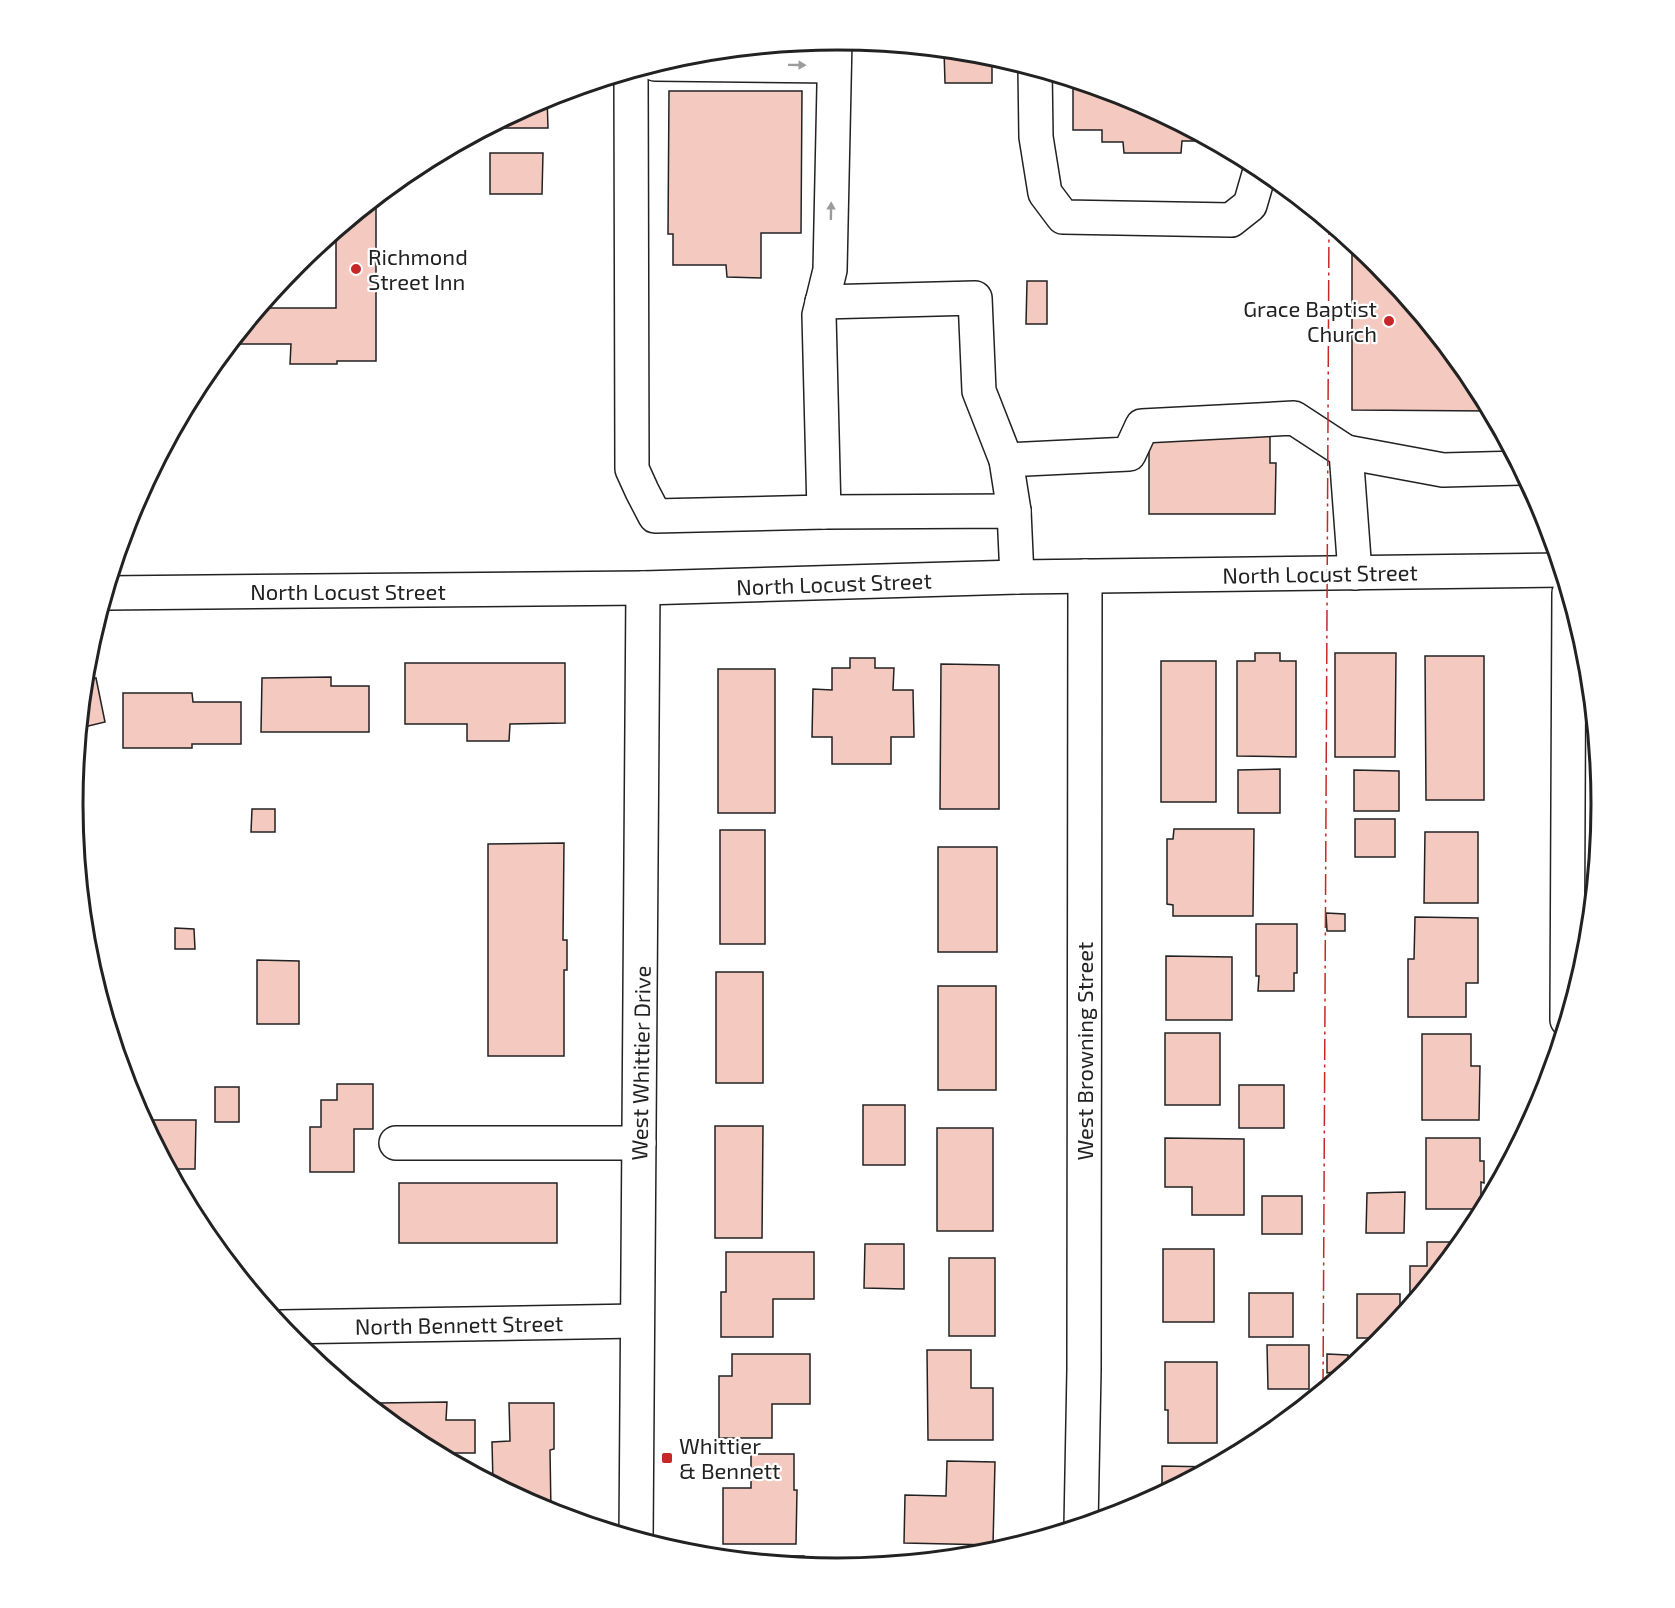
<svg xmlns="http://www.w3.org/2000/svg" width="1675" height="1608" font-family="'Exo 2',sans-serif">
<rect width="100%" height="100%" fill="#fff"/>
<g fill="#f3c9c0" stroke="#222" stroke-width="1.5">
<path d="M944,50L992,55V83H945Z"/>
<path d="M1073,84H1086L1131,97L1203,136V141H1182L1181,153H1124L1123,142H1102V130H1073Z"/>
<path d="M669,91H802L801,233H761V278L727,277L726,265H673V234H668Z"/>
<path d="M547,96L548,128H488L545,97Z"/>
<path d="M490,153H543L542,194H490Z"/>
<path d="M376,198V361H337V364H290L291,344H230L260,308H336V231Z"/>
<path d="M1352,242L1379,263L1474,379L1490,411L1352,410Z"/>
<path d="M1027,281H1047V324H1026Z"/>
<path d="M1149,432H1270V463H1276L1275,514H1149Z"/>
<path d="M1255,653H1280V661H1296V757L1237,756V661H1255Z"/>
<path d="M1335,653H1396L1395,757H1335Z"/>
<path d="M1425,656H1484V800H1426Z"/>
<path d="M850,658H875V668H894L893,690H913L914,737H891V764H832V737H812L813,689L832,690V668H850Z"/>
<rect x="1161" y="661" width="55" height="141"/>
<path d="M405,663H565V723L510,724L509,741H467V724H405Z"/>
<path d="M941,664L999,665V809H940Z"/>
<rect x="718" y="669" width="57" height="144"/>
<path d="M331,677V686H369V732H261L262,678Z"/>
<path d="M96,678L105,722L80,728L85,681Z"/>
<path d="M123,693H192L193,702H241V744H192V748H123Z"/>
<path d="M1280,769V813H1238V770Z"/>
<path d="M1354,770L1399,771V811H1354Z"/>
<path d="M252,809H275V832H251Z"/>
<rect x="1355" y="819" width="40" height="38"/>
<path d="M1174,829H1254L1253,916H1173V905L1167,904V839H1173Z"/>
<rect x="720" y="830" width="45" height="114"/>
<path d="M1425,832H1478V903H1424Z"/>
<path d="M564,843L563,940H567V970H564V1056H488V844Z"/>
<rect x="938" y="847" width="59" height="105"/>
<path d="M1326,913L1345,914V931H1327Z"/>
<path d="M1415,917L1478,918V983H1466V1017H1408V959H1414Z"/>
<path d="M1256,924H1297V973H1294V991H1258L1259,976H1256Z"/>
<path d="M175,928L194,929L195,949H175Z"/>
<path d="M1166,956L1232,957V1020H1166Z"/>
<path d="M257,960L299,961V1024H257Z"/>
<rect x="716" y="972" width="47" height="111"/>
<rect x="938" y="986" width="58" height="104"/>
<rect x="1165" y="1033" width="55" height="72"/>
<path d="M1422,1034H1471V1066H1480L1479,1120H1422Z"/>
<path d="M337,1084H373V1129H354V1172H310V1127H321V1100H337Z"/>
<rect x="1239" y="1085" width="45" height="43"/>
<rect x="215" y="1087" width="24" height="35"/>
<rect x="863" y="1105" width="42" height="60"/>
<path d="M143,1120H196L195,1169H169Z"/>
<path d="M715,1126H763L762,1238H715Z"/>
<rect x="937" y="1128" width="56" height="103"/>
<path d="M1165,1138L1244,1139V1215H1192V1187H1165Z"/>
<path d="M1426,1138H1480V1161H1484V1183L1481,1182V1209H1426Z"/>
<rect x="399" y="1183" width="158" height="60"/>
<path d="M1405,1192L1404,1233H1366L1367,1193Z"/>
<rect x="1262" y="1196" width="40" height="38"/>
<path d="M1427,1242H1463L1418,1297H1410V1266H1427Z"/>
<path d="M865,1244H904V1289L864,1288Z"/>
<rect x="1163" y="1249" width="51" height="73"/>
<path d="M726,1252H814V1299H773V1337H721V1292H726Z"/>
<rect x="949" y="1258" width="46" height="78"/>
<rect x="1249" y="1293" width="44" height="44"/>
<path d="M1357,1294H1400V1319L1384,1338H1357Z"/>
<path d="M1267,1345H1309V1389H1268Z"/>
<path d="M927,1350H971V1388H993V1440H928Z"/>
<path d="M732,1354H810V1404H772V1438H719V1376H732Z"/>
<path d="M1327,1354L1348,1355V1370L1327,1373Z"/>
<path d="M1165,1362H1217V1443H1168V1410H1165Z"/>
<path d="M447,1402L446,1420H475V1453H448V1458H446L412,1440L380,1414V1403Z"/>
<path d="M509,1403H554V1449L550,1450L551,1512L493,1483L492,1442L510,1441Z"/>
<path d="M751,1454H794V1490H797L796,1544H723V1488H751Z"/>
<path d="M947,1461L995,1462L993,1545L904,1543L905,1495L946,1496Z"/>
<path d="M1162,1466L1213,1467L1162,1494Z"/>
<path d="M725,1556H804V1566L725,1558Z"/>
</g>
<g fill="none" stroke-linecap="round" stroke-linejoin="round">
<defs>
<g id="minor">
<path d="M655,64L834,66"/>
<path d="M1035,68L1036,137L1045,193L1063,217L1231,220L1250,205L1261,167"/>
<path d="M631,71L632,469L642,491L655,516L824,512L819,315L830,270L835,39"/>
<path d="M822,302L975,298L979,391L1006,460L1014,511"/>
<path d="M1346,452L1443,470L1521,468"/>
<path d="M1006,460L1129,454L1142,426L1294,418L1346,452L1355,573"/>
<path d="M824,512L1014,511L1017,577"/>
<path d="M106,593L643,588L1017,577L1562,570"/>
<path d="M1567,1020L1569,593"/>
<path d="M396,1143H639"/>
<path d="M281,1327L637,1321"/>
<path d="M1081,1526L1084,1370L1085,576"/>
<path d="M636,1539L643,588"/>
</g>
</defs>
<use href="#minor" stroke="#222" stroke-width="36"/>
<use href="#minor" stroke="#fff" stroke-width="33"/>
<path stroke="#c62828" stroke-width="1.5" stroke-dasharray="21 4.5 3 4.5" stroke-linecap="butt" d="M1323,1390L1329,223"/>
</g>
<defs><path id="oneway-solid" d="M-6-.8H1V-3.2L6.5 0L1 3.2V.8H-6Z" transform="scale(1.5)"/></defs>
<g fill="#9c9c9c">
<use href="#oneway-solid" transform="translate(797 65) rotate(1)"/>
<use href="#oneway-solid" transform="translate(831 211) rotate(-89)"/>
</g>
<g fill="#c62828" stroke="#fff" stroke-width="2">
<circle cx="356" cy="269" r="6"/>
<circle cx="1389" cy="321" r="6"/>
<rect x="661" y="1452" width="12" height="12" rx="3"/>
</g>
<g text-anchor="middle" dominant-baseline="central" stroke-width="4.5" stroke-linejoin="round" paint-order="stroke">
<g font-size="22" fill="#222" stroke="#fff" text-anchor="start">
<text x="368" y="256">Richmond<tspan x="368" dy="25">Street Inn</tspan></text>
<text x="1377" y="308" text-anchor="end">Grace Baptist<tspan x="1377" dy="25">Church</tspan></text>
<text x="679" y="1445">Whittier<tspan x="679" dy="25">&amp; Bennett</tspan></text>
</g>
<g font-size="22" fill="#222" stroke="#fff">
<text transform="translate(1320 573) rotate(-1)">North Locust Street</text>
<text transform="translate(834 583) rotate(-2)">North Locust Street</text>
<text x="348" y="591">North Locust Street</text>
<text transform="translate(1084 1051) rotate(-90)">West Browning Street</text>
<text transform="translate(640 1063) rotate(-89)">West Whittier Drive</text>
<text transform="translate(459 1324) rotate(-1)">North Bennett Street</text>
</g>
</g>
<path d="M0 0H1675V1608H0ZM83 804a754 754 0 1 1 1508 0a754 754 0 1 1-1508 0Z" fill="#fff" fill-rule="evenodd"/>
<path fill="none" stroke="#222" stroke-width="3" d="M83 804a754 754 0 1 1 1508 0a754 754 0 1 1-1508 0Z"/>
</svg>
